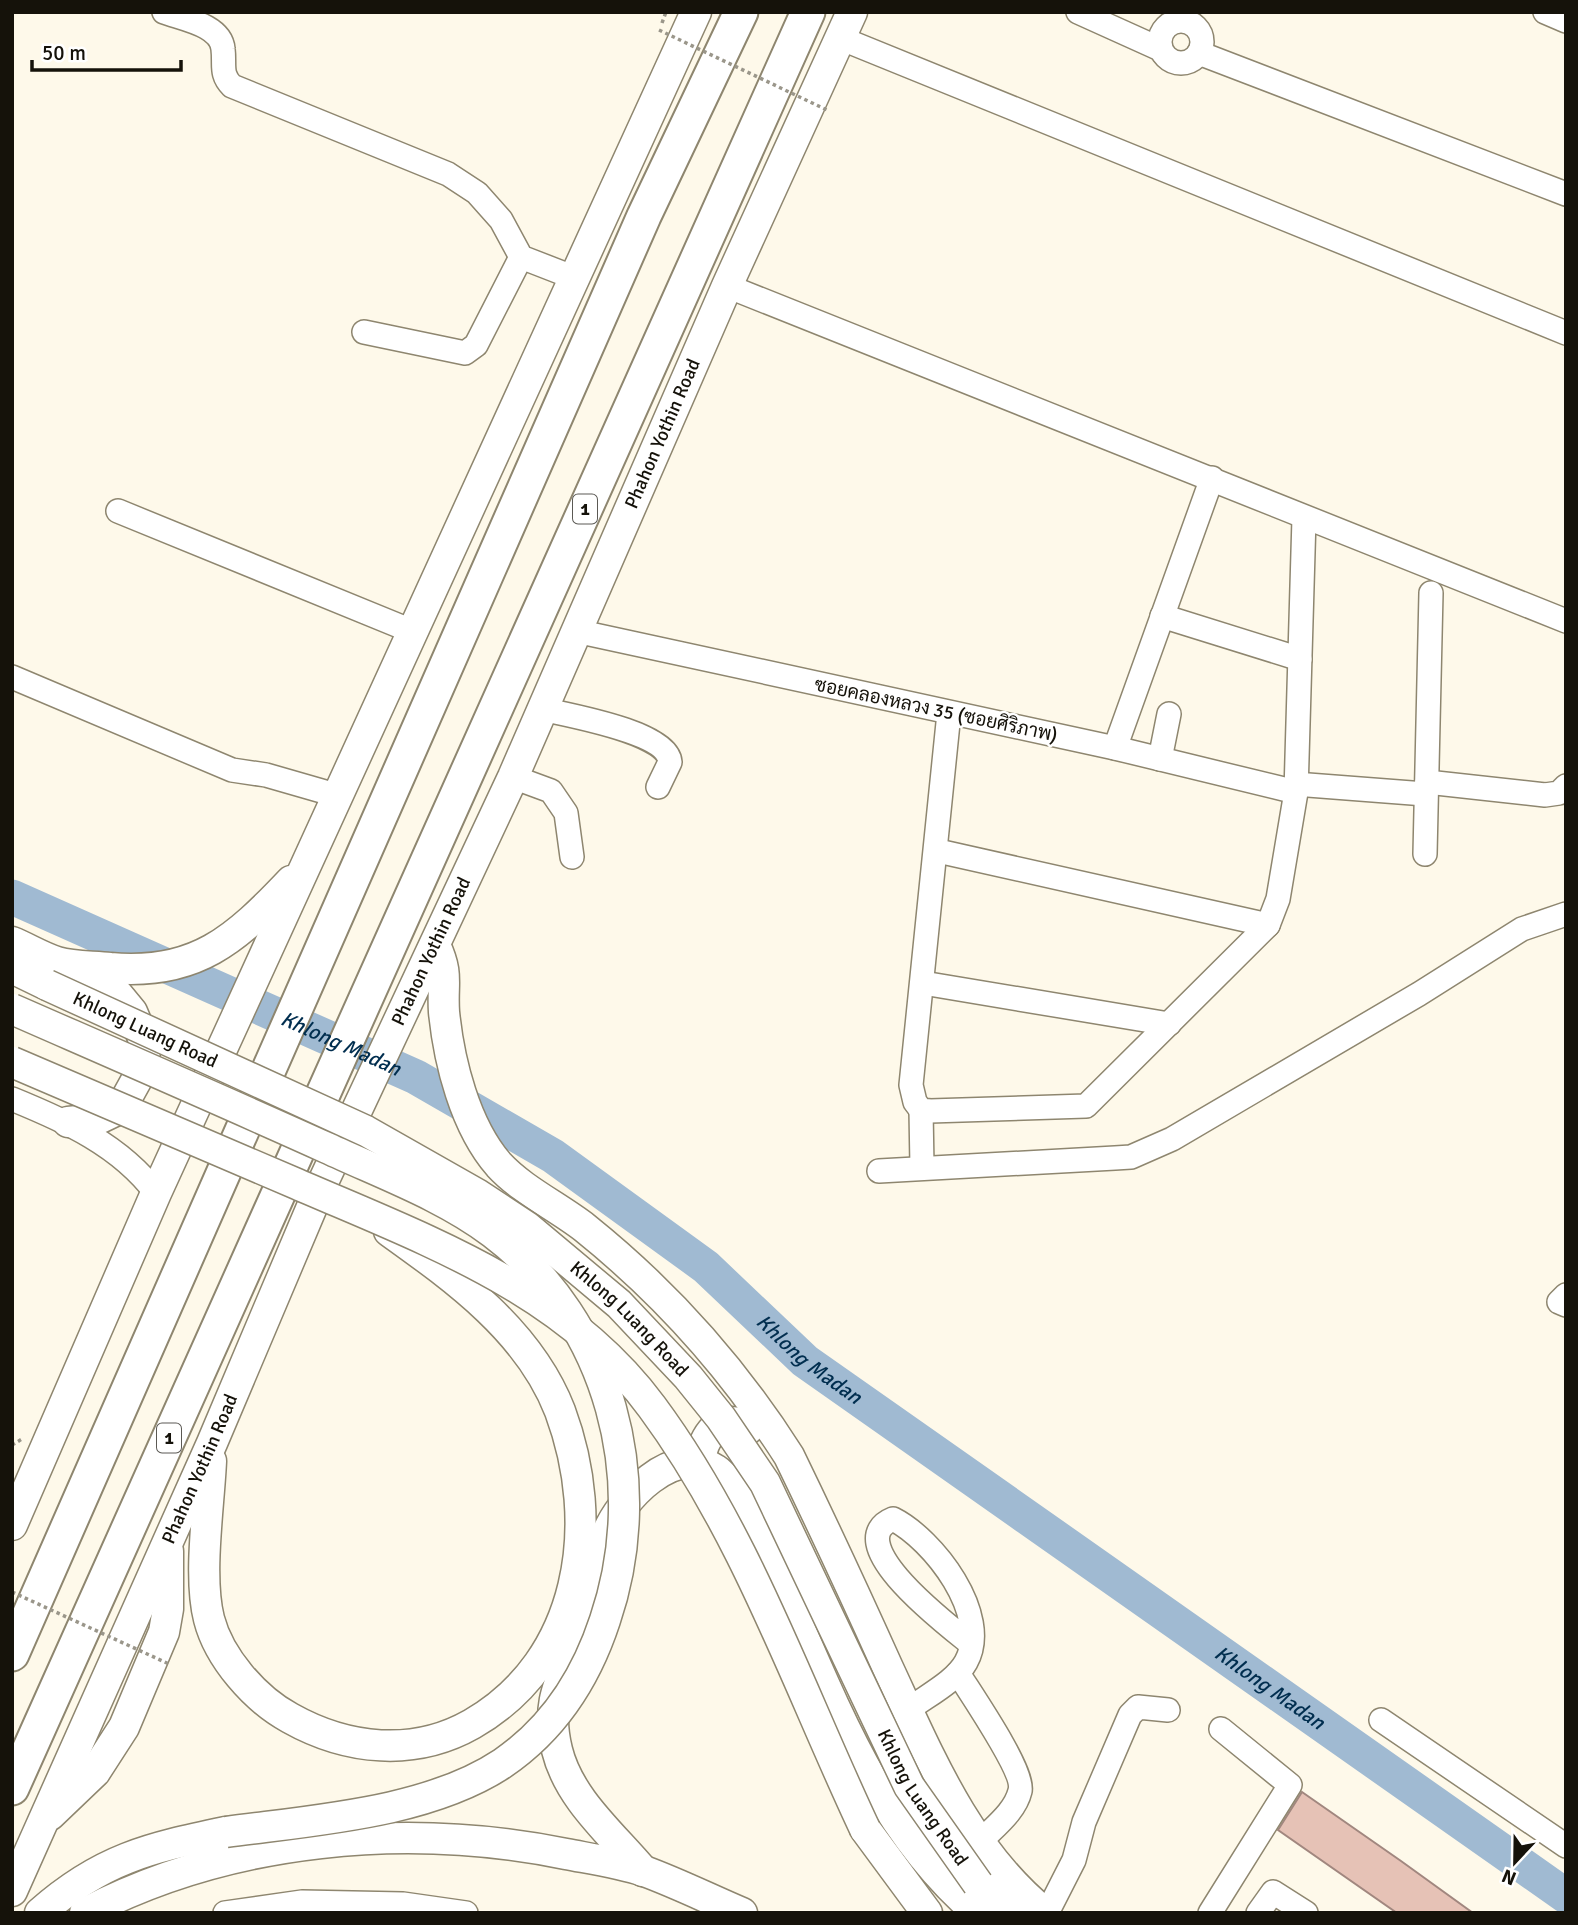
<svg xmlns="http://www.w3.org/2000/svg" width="1578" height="1925" font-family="Signika,Sarabun,sans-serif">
<rect width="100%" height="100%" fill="#fef9ea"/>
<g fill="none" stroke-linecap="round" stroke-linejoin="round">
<path stroke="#a0bad2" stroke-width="35" id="s1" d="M12,897L416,1077L553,1156L706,1267L805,1361L1566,1896"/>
</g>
<path fill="#e6c2b6" stroke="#a1877f" stroke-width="2" d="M1302,1792L1401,1861L1473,1913H1397L1278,1830Z"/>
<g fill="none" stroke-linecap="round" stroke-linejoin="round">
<defs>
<g id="minor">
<path d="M164,12C183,19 221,25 223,49C225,65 220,74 232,86L448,174L477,193L501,220L521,257L575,278"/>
<path d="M1078,12L1160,49"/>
<path d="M1545,12L1566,21"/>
<circle cx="1181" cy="42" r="21"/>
<path d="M840,38L1566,333"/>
<path d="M1199,53L1566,194"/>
<path d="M727,286L1566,621"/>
<path d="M364,332L465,353L476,345L521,257"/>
<path d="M118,511L414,632"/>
<path d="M1162,616L1300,659"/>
<path d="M576,631L1115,748L1296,792"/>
<path d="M12,677L232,770L266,775L339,796"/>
<path d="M542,709C567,715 668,732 670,762L658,787"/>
<path d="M949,713L911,1085L915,1102L921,1110L930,1111L1086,1106L1268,925L1278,899L1296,792L1304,518"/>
<path d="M1115,748L1212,478"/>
<path d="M1160,759L1169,714"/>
<path d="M513,777L551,791L566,813L572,857"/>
<path d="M1427,782L1545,795L1559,793L1566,786"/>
<path d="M1295,784L1425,794"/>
<path d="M938,851L1268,925"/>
<path d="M1425,854L1431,593"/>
<path d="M923,983L1169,1024"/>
<path d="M12,1099C66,1121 120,1145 156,1193"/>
<path d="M921,1110L922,1167"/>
<path d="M879,1171L1115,1158L1131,1157L1172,1139L1419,994L1522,929L1566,914"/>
<path d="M1566,1295L1559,1302L1566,1305"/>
<path d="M958,1673C971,1694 1025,1772 1020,1791C1015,1812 994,1827 980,1842"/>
<path d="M908,1710C926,1696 955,1682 966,1662C992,1615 933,1539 893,1519C837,1542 949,1626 971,1644"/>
<path d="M1381,1720L1566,1846"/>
<path d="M225,1913L302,1902L403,1904L466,1913"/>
<path d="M1047,1913L1074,1860L1084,1822L1130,1715L1138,1707L1168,1710"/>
<path d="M1210,1913L1290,1785L1221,1729"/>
<path d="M1258,1913L1273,1892L1306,1913"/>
</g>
<g id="major">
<path d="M12,942C27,948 41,957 57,962C73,967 94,966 110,968C196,976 236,939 291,881"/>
<path d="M435,945C449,975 442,982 444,1012C449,1062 465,1126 499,1165C522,1190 558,1207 585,1228C666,1293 733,1368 789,1456C823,1526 856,1597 888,1668C929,1756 967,1850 1045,1913"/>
<path d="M12,968L47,985"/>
<path d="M68,1122L98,1119L121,1108L142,1070L146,1045L132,1012L118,995L70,969"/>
<path d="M211,1461C209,1506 198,1576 209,1619C219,1658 255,1699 290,1718C347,1750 414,1757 472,1724C583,1660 602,1524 560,1411C529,1331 456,1279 389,1231"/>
<path d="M699,1463C703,1439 719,1407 748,1429"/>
<path d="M12,1525L156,1193L696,12"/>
<path d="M50,1815L95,1772L124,1727L164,1632L168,1609V1551"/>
<path d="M865,1829L927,1913"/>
<path d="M643,1871C612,1834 569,1799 557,1750C544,1698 565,1675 581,1628C591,1598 594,1566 606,1536C620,1499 674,1442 716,1470C724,1475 731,1487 737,1494C812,1633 853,1807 978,1913"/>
<path d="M978,1884L1010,1913"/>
<path id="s2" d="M12,1891L212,1443L317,1195L513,777L727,286L852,12"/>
<path d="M40,1913C101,1859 149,1848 226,1832"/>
<path d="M85,1913C231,1837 407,1822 566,1854C592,1859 619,1863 644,1871C677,1883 709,1899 742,1913"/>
</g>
<g id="highway">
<path d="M12,1654L644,216L741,12"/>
<path d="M12,1788L808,12"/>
</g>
</defs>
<use href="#minor" stroke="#8e866f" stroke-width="26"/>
<use href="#major" stroke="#8e866f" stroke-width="33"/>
<use href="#highway" stroke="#8e866f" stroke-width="37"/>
<g stroke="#9a968a" stroke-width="3.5" stroke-dasharray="3.5 3.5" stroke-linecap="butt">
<path d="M662,23L666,12"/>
<path d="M12,1445L22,1439"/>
</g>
<use href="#minor" stroke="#fff" stroke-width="23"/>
<use href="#major" stroke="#fff" stroke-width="30"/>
<use href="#highway" stroke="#fff" stroke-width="33"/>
<defs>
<g id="major-bridge">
<path id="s3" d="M47,985L366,1131L477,1194L527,1227L619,1304L688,1377L721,1418L765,1483L909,1786L978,1884"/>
<path d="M12,1009C117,1055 223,1101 327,1148C383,1174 444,1196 493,1233C611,1322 652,1482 605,1620C586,1678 554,1728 503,1763C428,1813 314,1820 226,1832"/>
<path d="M12,1062C107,1103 202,1143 297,1184C426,1240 565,1289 652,1407C746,1534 798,1687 865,1829"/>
</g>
</defs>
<use href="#major-bridge" stroke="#8e866f" stroke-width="33" stroke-linecap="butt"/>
<g stroke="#9a968a" stroke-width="3.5" stroke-dasharray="3.5 3.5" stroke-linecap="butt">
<path d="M659,30L829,111"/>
<path d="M12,1592L169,1664"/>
</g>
<use href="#major-bridge" stroke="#fff" stroke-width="30"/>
</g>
<g text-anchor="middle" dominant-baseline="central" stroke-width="5" stroke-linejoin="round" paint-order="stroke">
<g fill="#fff" stroke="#5b5954" stroke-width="2">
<rect x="573" y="494.5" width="24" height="29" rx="5"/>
<rect x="157" y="1423.5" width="24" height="29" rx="5"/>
</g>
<g font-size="18" font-weight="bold" fill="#15120a">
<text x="585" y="509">1</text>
<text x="169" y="1438">1</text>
</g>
<g font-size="19" fill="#15120a" stroke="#fff">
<text stroke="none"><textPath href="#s2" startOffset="1596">Phahon Yothin Road</textPath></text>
<text transform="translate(936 710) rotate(12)">ซอยคลองหลวง 35 (ซอยศิริภาพ)</text>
<text stroke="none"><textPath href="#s2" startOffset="1029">Phahon Yothin Road</textPath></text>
<text stroke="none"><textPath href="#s3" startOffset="108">Khlong Luang Road</textPath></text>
<text stroke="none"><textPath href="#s3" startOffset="676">Khlong Luang Road</textPath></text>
<text stroke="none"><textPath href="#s2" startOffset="462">Phahon Yothin Road</textPath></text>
<text stroke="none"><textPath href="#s3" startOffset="1242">Khlong Luang Road</textPath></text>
</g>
<g font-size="21" font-style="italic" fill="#012e4f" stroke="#fff">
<text stroke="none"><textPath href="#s1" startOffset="360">Khlong Madan</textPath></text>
<text stroke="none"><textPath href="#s1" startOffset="928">Khlong Madan</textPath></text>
<text stroke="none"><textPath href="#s1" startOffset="1494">Khlong Madan</textPath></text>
</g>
</g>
<rect width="1578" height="1925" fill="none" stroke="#15120a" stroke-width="28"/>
<g transform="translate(1515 1862) rotate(202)" stroke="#ffffff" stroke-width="5" paint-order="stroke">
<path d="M0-5L12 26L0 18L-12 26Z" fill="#15120a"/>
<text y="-10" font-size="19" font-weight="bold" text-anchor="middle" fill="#15120a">N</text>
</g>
<path d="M32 60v10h149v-10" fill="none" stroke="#15120a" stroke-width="3.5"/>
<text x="42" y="60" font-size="21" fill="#15120a" stroke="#ffffff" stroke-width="5" paint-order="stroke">50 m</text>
</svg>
